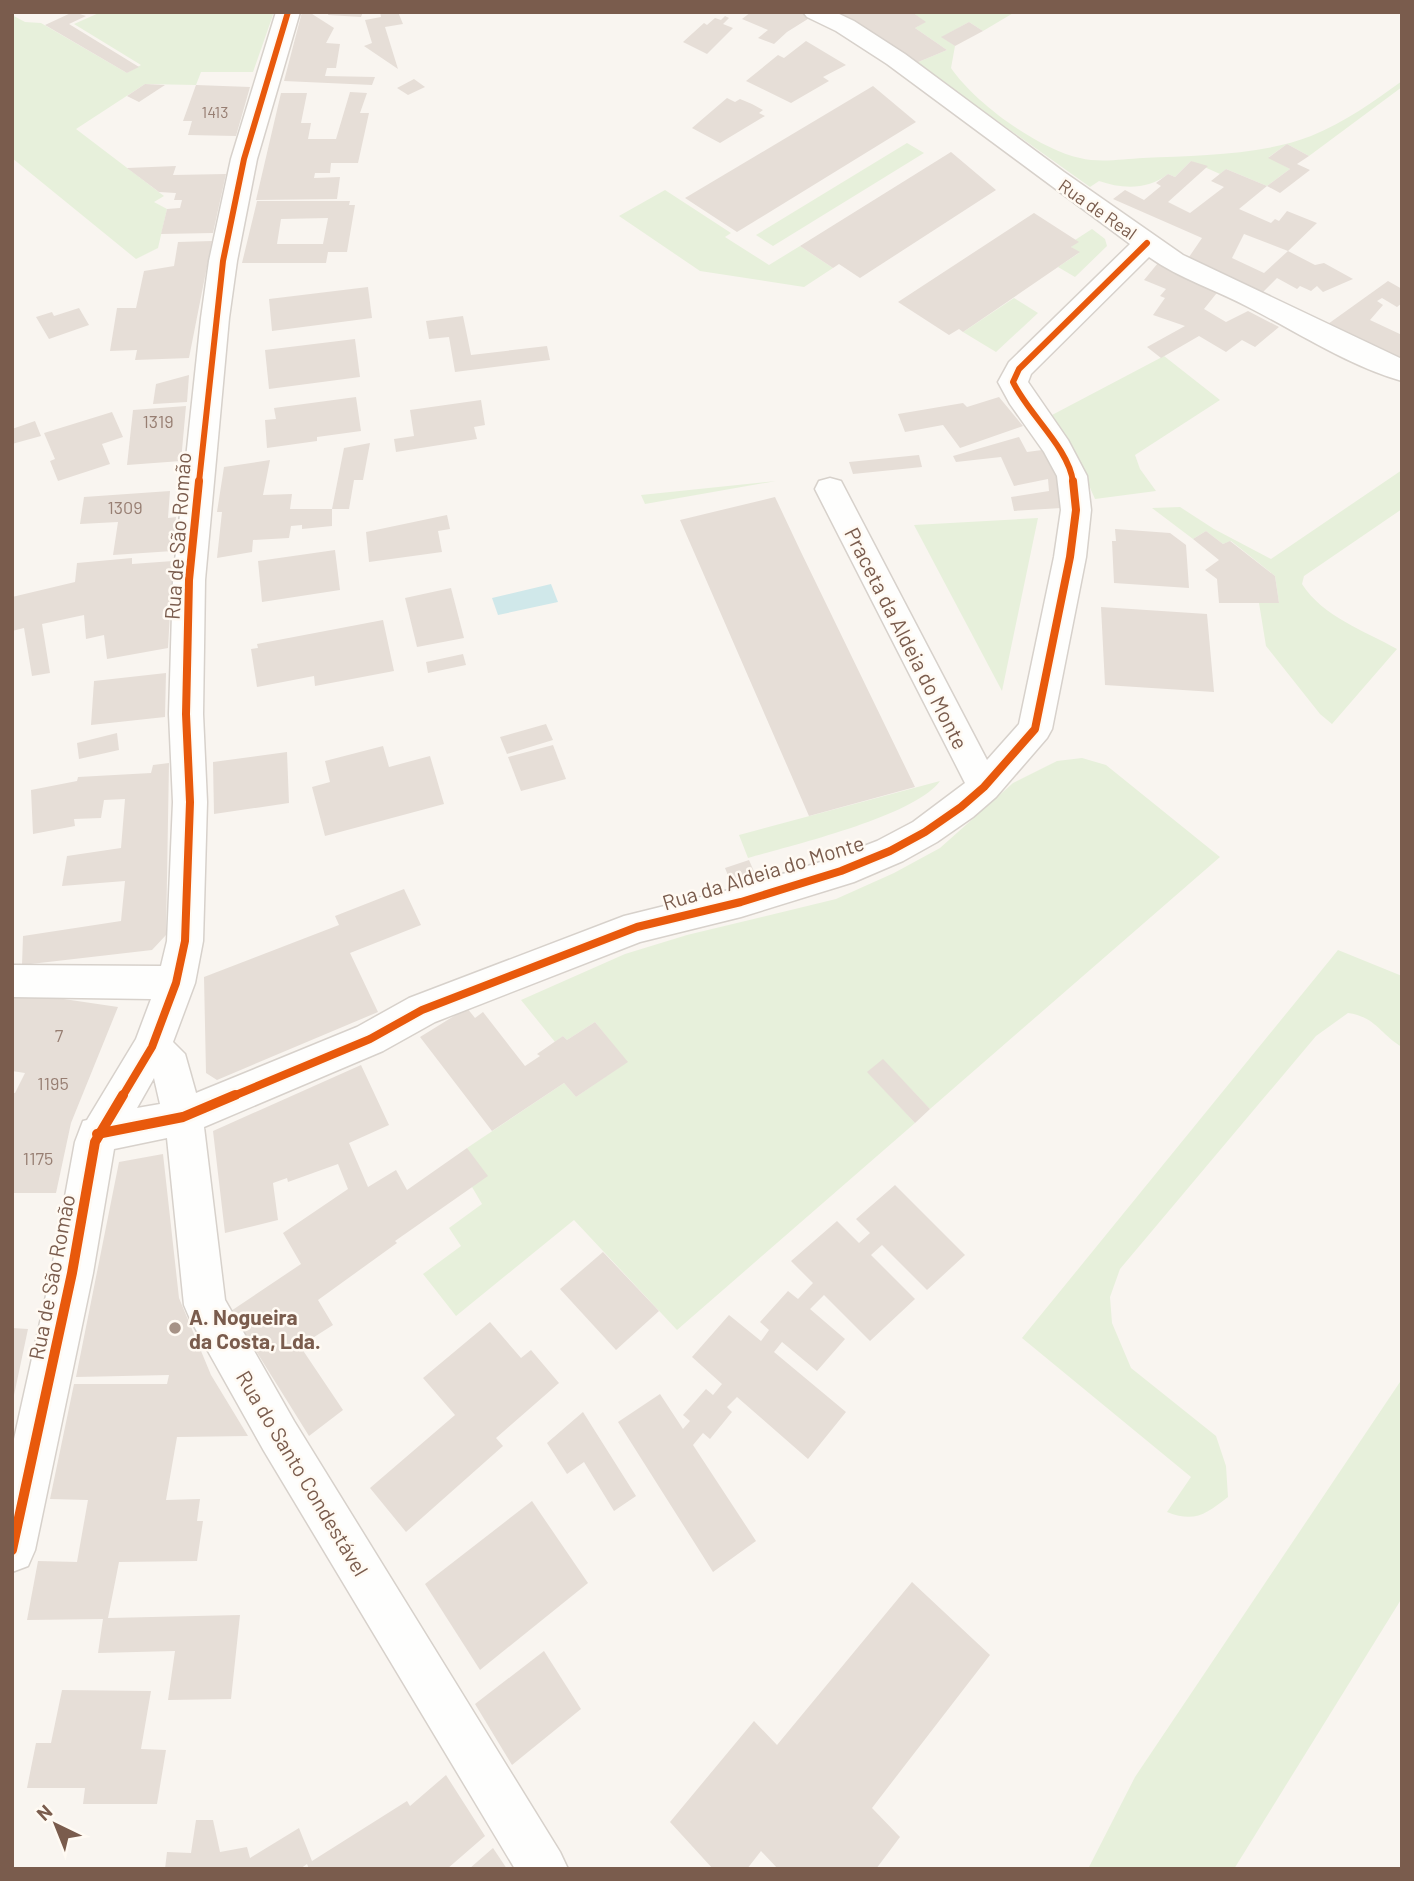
<svg xmlns="http://www.w3.org/2000/svg" width="1414" height="1881" font-family="Barlow,sans-serif">
<rect width="100%" height="100%" fill="#f9f5f0"/>
<g fill="#e7f0db">
<path d="M101,12H274L253,72H201L196,85L145,84L76,129L164,196L154,202L167,209L158,248L136,259L12,158V15L25,22L41,23L127,73L141,65L74,24Z"/>
<path d="M912,12H1015L983,31L969,22L942,37L955,46L951,68C975,103 1038,149 1080,158C1099,163 1124,159 1143,158C1198,155 1259,156 1311,136C1345,122 1373,102 1402,81V87L1309,156L1287,144L1269,157L1290,169L1267,186L1226,169L1220,174L1191,161L1175,177L1168,174C1148,190 1122,189 1099,181L1090,187L916,63L947,50L915,28L925,22Z"/>
<path d="M907,143L924,153L773,246L756,235Z"/>
<path d="M665,190L731,233L725,237L769,265L800,246L833,268L804,287L700,271L619,216Z"/>
<path d="M1092,229L1105,239L1107,246L1075,277L1058,267L1079,253L1071,247L1078,242L1075,240Z"/>
<path d="M1014,298L1038,313L996,352L963,332Z"/>
<path d="M1164,356L1220,400L1135,455L1140,469L1156,491L1095,499L1071,445L1052,415Z"/>
<path d="M1402,470V509L1304,576L1302,584C1322,616 1365,631 1397,649L1332,724L1320,714L1266,646L1259,603H1279L1275,576L1231,541L1223,544L1206,531L1193,539L1152,508L1180,507L1214,529L1271,559Z"/>
<path d="M776,481L645,504L641,495Z"/>
<path d="M1038,518L1002,691L914,525Z"/>
<path d="M1082,758L1106,765L1220,857L930,1109L883,1060L868,1072L915,1123L677,1330L574,1220L456,1316L423,1274L461,1246L449,1228L482,1204L472,1187L467,1148L564,1083L576,1097L627,1062L595,1022L567,1040L563,1036L555,1042L521,1000L625,954L687,935L836,899L894,873L940,848L1013,783L1057,761Z"/>
<path d="M940,781C915,816 793,845 748,858L739,835Z"/>
<path d="M1338,950L1402,976V1047C1380,1034 1376,1017 1348,1013L1316,1036L1120,1269L1110,1297L1112,1323L1131,1368L1216,1436L1226,1466L1228,1497C1206,1514 1195,1523 1167,1512L1191,1477L1022,1338Z"/>
<path d="M1402,1379V1598L1234,1869H1088L1135,1777Z"/>
</g>
<path fill="#d0e8ea" d="M551,584L558,602L498,615L492,598Z"/>
<g fill="#e6ded7" fill-rule="evenodd">
<path d="M73,12L86,16L69,24L139,67L127,73L45,25Z"/>
<path d="M302,12H309L334,28L326,43L340,44L336,68H327L325,76L375,77L372,85L284,81Z"/>
<path d="M329,12H363L361,17L328,15Z"/>
<path d="M380,12H398L403,24L385,27L398,69L364,46L372,43L365,20L381,17Z"/>
<path d="M751,12H800L811,17L787,32L774,44L758,38L768,30L742,19Z"/>
<path d="M830,12H912L926,22L915,28L947,50L916,63Z"/>
<path d="M725,16L729,18L723,24L733,28L707,54L683,42L704,23L707,25L715,18L721,20Z"/>
<path d="M969,22L983,31L955,46L941,37Z"/>
<path d="M806,41L846,65L823,77L829,81L791,103L746,81L778,55L784,58Z"/>
<path d="M414,79L425,87L408,95L397,88Z"/>
<path d="M145,84L165,85L139,102L127,96Z"/>
<path d="M196,85L250,87L236,136L188,135L192,121H183Z"/>
<path d="M873,86L916,122L737,232L685,198Z"/>
<path d="M350,92L367,93L360,113H369L358,163H331L330,173H315L314,178L340,177L337,199L256,200L281,93H307L301,123H311L308,139H336Z"/>
<path d="M727,98L735,102L740,99L752,104L763,110L759,113L765,116L720,143L692,128Z"/>
<path d="M1287,144L1309,156L1297,164L1310,170L1280,193L1267,186L1290,169L1268,158Z"/>
<path d="M951,152L996,190L860,278L839,264L833,268L800,246Z"/>
<path d="M1191,161L1208,166L1168,202L1190,213L1224,187L1211,181L1226,169L1267,186L1239,209L1271,223L1275,219L1279,221L1287,211L1317,223L1288,251L1244,234L1232,258L1264,273L1288,251L1315,265L1324,263L1353,279L1323,292L1317,286L1311,291L1300,286L1297,289L1277,278L1262,293L1187,260L1202,238L1113,199L1125,190L1144,200L1161,186L1156,183L1168,174L1175,177Z"/>
<path d="M176,166L173,175L226,174L213,233L161,234L167,209L180,208L182,200H174L176,193L159,192L127,168Z"/>
<path d="M257,201H350L349,205H355L347,252H328L326,263H242ZM328,218L323,244H277L281,219Z"/>
<path d="M1034,213L1079,242L1071,247L1080,252L963,332L959,329L949,335L898,302Z"/>
<path d="M212,241L189,358L135,360L137,350L110,351L117,308H136L144,271L174,266L178,242Z"/>
<path d="M1158,263L1220,289L1204,309L1226,322L1248,311L1279,327L1255,347L1242,340L1226,352L1199,336L1161,358L1147,347L1185,326L1153,315L1165,298L1160,296L1166,289L1144,280Z"/>
<path d="M1388,281L1402,289V303L1397,307L1382,298L1377,301L1383,305L1370,320L1402,335V364L1357,342L1328,324Z"/>
<path d="M368,287L372,318L272,331L269,299Z"/>
<path d="M79,308L89,325L49,339L36,317L52,312L54,316Z"/>
<path d="M463,316L471,355L547,346L550,360L455,372L449,337L429,339L426,321Z"/>
<path d="M355,339L360,377L269,389L265,350Z"/>
<path d="M189,375L187,402L153,404L156,384Z"/>
<path d="M356,397L361,431L317,437V441L267,448L265,420L276,419L274,408Z"/>
<path d="M999,397L1023,426L960,448L943,425L905,432L898,414L963,403L967,407Z"/>
<path d="M481,400L485,425L474,427L477,439L396,452L394,439L414,436L410,410Z"/>
<path d="M186,406L181,461L127,465L133,410Z"/>
<path d="M112,412L123,437L102,444L110,464L58,481L50,461L55,459L44,433Z"/>
<path d="M35,421L41,436L12,444V429Z"/>
<path d="M1019,437L1027,452L1042,450L1057,478L1061,508L1014,511L1011,497L1049,491L1048,479L1014,486L1001,457L956,462L953,456Z"/>
<path d="M370,443L363,480H354L349,509H332L344,448Z"/>
<path d="M919,455L922,467L853,474L849,462Z"/>
<path d="M270,460L263,495L292,494L290,509H332V526L302,529V525L291,526L289,538L253,540L252,552L217,558L222,512H217L224,467Z"/>
<path d="M170,491L168,518L176,517L173,551L113,555L118,522L80,524L84,497Z"/>
<path d="M775,497L800,550L915,787L809,816L680,520Z"/>
<path d="M447,515L450,529L438,531L442,552L369,562L366,532Z"/>
<path d="M1115,529L1170,533L1186,545L1189,588L1114,583L1112,541H1116Z"/>
<path d="M1206,531L1223,544L1230,541L1275,576L1279,603H1219L1217,579L1205,570L1219,560L1193,539Z"/>
<path d="M335,550L340,590L262,602L258,561Z"/>
<path d="M132,558V564L173,561L168,648L107,659L104,635L86,639L84,615L42,624L50,673L32,676L24,628L12,631V597L75,582L77,563Z"/>
<path d="M451,588L464,638L417,647L405,598Z"/>
<path d="M1101,607L1207,614L1214,692L1105,685Z"/>
<path d="M383,620L394,671L315,686L314,676L257,687L251,649L258,648L257,644Z"/>
<path d="M463,654L466,665L428,673L426,662Z"/>
<path d="M166,673L165,717L91,725L94,681Z"/>
<path d="M546,724L553,740L507,754L500,737Z"/>
<path d="M117,733L119,750L79,759L77,743Z"/>
<path d="M553,745L566,779L521,791L508,757Z"/>
<path d="M383,746L389,767L430,756L444,804L325,836L312,787L330,782L325,761Z"/>
<path d="M287,752L289,803L214,814L213,762Z"/>
<path d="M169,763L166,935L152,950L22,965L23,936L121,921L125,881L62,886L67,856L121,848L125,799L104,800L101,818L74,819L75,826L33,834L31,790L77,781L78,777L151,773L153,765Z"/>
<path d="M749,860L756,876L731,883L725,868Z"/>
<path d="M404,889L421,925L350,953L378,1012L217,1080L206,1073L204,977L339,925L335,916Z"/>
<path d="M23,993L118,1007L71,1123L56,1193H12V1093H15L25,1073L12,1071V995Z"/>
<path d="M467,1008L475,1018L483,1012L525,1066L540,1056L537,1054L563,1036L567,1040L595,1022L628,1062L576,1097L564,1083L492,1131L420,1037Z"/>
<path d="M883,1059L930,1109L915,1123L867,1072Z"/>
<path d="M361,1065L389,1125L349,1143L368,1187L396,1170L407,1190L467,1148L488,1176L395,1241L397,1243L318,1300L333,1325L300,1346L343,1410L309,1436L231,1311L301,1264L283,1233L348,1189L338,1164L288,1182L287,1178L273,1183L278,1220L225,1233L213,1131Z"/>
<path d="M163,1154L179,1298L211,1375L248,1436L177,1437L166,1500L200,1499L197,1521H203L197,1561L119,1562L108,1618L240,1615L231,1699L168,1700L175,1651L98,1653L103,1619L27,1620L38,1561L77,1562L88,1500L50,1499L74,1384H167L169,1375L76,1377L119,1162Z"/>
<path d="M895,1185L965,1255L927,1290L882,1245L871,1255L915,1299L870,1341L824,1295L810,1309L845,1339L817,1371L782,1342L774,1352L846,1412L808,1459L737,1397L727,1407L732,1412L710,1439L703,1433L693,1445L756,1541L713,1572L618,1422L660,1394L683,1429L690,1421L683,1415L706,1389L713,1395L722,1384L692,1357L729,1315L761,1341L769,1330L760,1322L788,1291L798,1299L813,1283L791,1261L837,1221L859,1243L870,1233L856,1219Z"/>
<path d="M603,1252L659,1311L616,1350L560,1289Z"/>
<path d="M490,1322L521,1358L531,1350L559,1383L496,1438L503,1446L406,1532L370,1488L455,1415L423,1378Z"/>
<path d="M12,1328L28,1329L13,1400H12Z"/>
<path d="M583,1412L636,1496L614,1511L584,1462L567,1474L547,1443Z"/>
<path d="M532,1501L588,1583L480,1670L425,1584Z"/>
<path d="M912,1582L990,1655L872,1808L900,1837L876,1869H778L761,1851L747,1869H713L670,1822L754,1721L777,1745Z"/>
<path d="M544,1651L581,1709L512,1765L475,1704Z"/>
<path d="M62,1690L151,1691L141,1749L166,1750L157,1804H83L85,1788H27L36,1743H51Z"/>
<path d="M446,1775L485,1836L447,1869H309L307,1864L300,1869H165L167,1852L191,1853L196,1820H213L220,1852L247,1847L250,1858L299,1828L312,1861L407,1801L410,1806Z"/>
<path d="M493,1848L507,1869H469Z"/>
</g>
<g fill="none" stroke-linecap="round" stroke-linejoin="round">
<defs>
<path id="street" d="M276,12H300L257,159L237,261L229,318L205,580L203,714L207,802L203,941L195,983L173,1042L185,1054L196,1093L357,1027L409,998L624,916L741,887L833,858L877,841L913,822L965,783L815,489L819,481L830,478L841,481L987,760L1019,724L1054,557L1061,510L1057,476L1044,452L1010,404L998,382L1009,362L1130,244L887,64L836,31L807,17L803,12H835L854,21L905,54L1064,172L1183,255L1402,359V381C1349,366 1299,333 1250,308C1217,290 1180,279 1149,257L1031,374L1028,382L1068,440L1087,476L1091,510L1086,557L1052,729L1047,738L996,797L973,817L937,842L903,861L854,882L741,917L640,942L435,1022L383,1051L204,1127L225,1300L294,1421L560,1852L568,1869H515L264,1451L190,1319L184,1305L167,1138L114,1149L93,1273L35,1550L28,1566L12,1572V1448L51,1273L75,1142L83,1121L87,1120L136,1039L151,999L12,997V965L161,966L167,941L173,802L169,714L173,580L201,318L209,261L231,159ZM154,1078L160,1104L137,1108Z"/>
</defs>
<use href="#street" stroke="#d7d1cb" stroke-width="3"/>
<use href="#street" fill="#fefefd" fill-rule="evenodd"/>
<defs>
<g id="cycleway-far2">
<path d="M199,482L223,261L244,159L288,12"/>
<path d="M1073,482C1069,448 1028,414 1013,382L1019,369L1147,243"/>
</g>
<g id="cycleway-far1">
<path d="M122,1097L152,1047L176,983L185,941L190,802L186,714L189,580L199,481"/>
<path d="M231,1097L370,1039L422,1010L637,927L741,902L841,871L890,851L925,832L961,807L984,787L1035,729L1070,557L1076,510L1073,481"/>
</g>
<g id="cycleway">
<path d="M97,1134L183,1117L235,1095"/>
<path d="M12,1550L72,1273L95,1142L123,1095"/>
</g>
</defs>
<use href="#cycleway-far2" stroke="#fffaf3" stroke-width="10"/>
<use href="#cycleway-far1" stroke="#fffaf3" stroke-width="12"/>
<use href="#cycleway" stroke="#fffaf3" stroke-width="15"/>
<use href="#cycleway-far2" stroke="#e8590c" stroke-width="6"/>
<use href="#cycleway-far1" stroke="#e8590c" stroke-width="8"/>
<use href="#cycleway" stroke="#e8590c" stroke-width="10"/>
</g>
<circle fill="#a69286" stroke="#fffaf3" stroke-width="2.5" cx="175" cy="1328" r="7"/>
<g text-anchor="middle" dominant-baseline="central" stroke-width="5" stroke-linejoin="round" paint-order="stroke">
<g font-size="16" fill="#977e72">
<text x="215" y="111">1413</text>
</g>
<g font-size="18" fill="#7a5c4d" stroke="#fffaf3">
<text transform="translate(1098 209) rotate(35)">Rua de Real</text>
</g>
<g font-size="18" fill="#977e72">
<text x="158" y="421">1319</text>
<text x="125" y="507">1309</text>
<text x="59" y="1035">7</text>
<text x="53" y="1083">1195</text>
<text x="38" y="1158">1175</text>
</g>
<g font-size="21" fill="#7a5c4d" stroke="#fffaf3">
<text transform="translate(177 536) rotate(-86)">Rua de São Romão</text>
<text transform="translate(907 638) rotate(63)">Praceta da Aldeia do Monte</text>
<text transform="translate(763 872) rotate(-17)">Rua da Aldeia do Monte</text>
<text transform="translate(51 1277) rotate(-79)">Rua de São Romão</text>
<text transform="translate(303 1473) rotate(59)">Rua do Santo Condestável</text>
</g>
<g font-size="21" font-weight="bold" fill="#7a5c4d" stroke="#fffaf3" text-anchor="start">
<text x="189" y="1316">A. Nogueira<tspan x="189" dy="24">da Costa, Lda.</tspan></text>
</g>
</g>
<rect width="1414" height="1881" fill="none" stroke="#7a5c4d" stroke-width="28"/>
<g transform="translate(56 1825) rotate(317)" stroke="#fffaf3" stroke-width="5" paint-order="stroke">
<path d="M0-5L12 26L0 18L-12 26Z" fill="#7a5c4d"/>
<text y="-10" font-size="19" font-weight="bold" text-anchor="middle" fill="#7a5c4d">N</text>
</g>
</svg>
